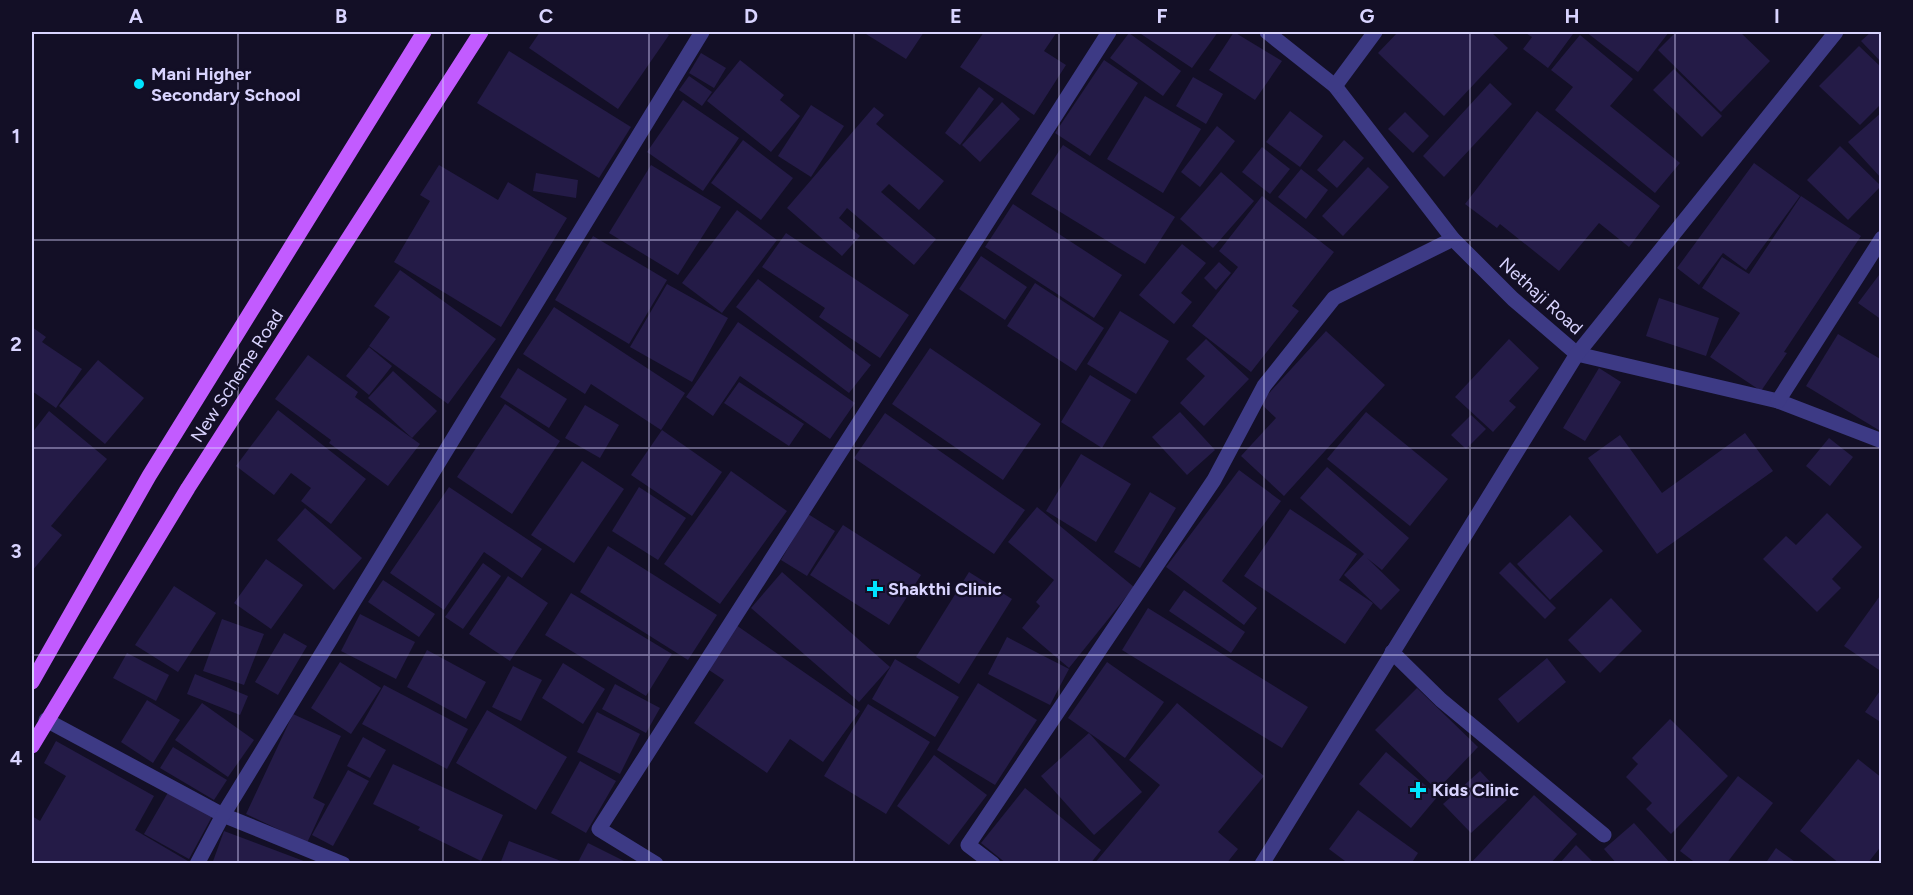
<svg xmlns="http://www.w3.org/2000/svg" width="1913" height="895" font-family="Figtree,sans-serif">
<rect width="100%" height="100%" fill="#130f26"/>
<g fill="#241b47">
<path d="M540,32H664L669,35L618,109L529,48Z"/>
<path d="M868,32H924L906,59L866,34Z"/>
<path d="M984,32H1057L1044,51L1066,65L1034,115L960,67Z"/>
<path d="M1138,32H1218L1192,68Z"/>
<path d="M1234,32L1282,61L1255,100L1209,70Z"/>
<path d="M1398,32H1491L1508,48L1444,116L1378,53Z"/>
<path d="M1524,32H1570L1573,34L1548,68L1523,49L1532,37Z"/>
<path d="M1586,32H1669L1638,72Z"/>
<path d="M1676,32H1740L1770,61L1721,112L1658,50Z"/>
<path d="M1871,32H1882V63L1861,41Z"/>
<path d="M1129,33L1181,71L1163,96L1110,58Z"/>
<path d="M1580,35L1633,79L1610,106L1680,163L1655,193L1555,110L1573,87L1551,70Z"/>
<path d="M1859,46L1882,68V103L1860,125L1819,86Z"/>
<path d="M509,51L631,127L599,178L477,103Z"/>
<path d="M701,53L726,68L714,88L689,73Z"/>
<path d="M740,60L784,95L780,100L800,116L771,152L707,101Z"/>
<path d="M1104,60L1138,83L1090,156L1055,133Z"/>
<path d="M1674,69L1722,116L1702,137L1653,90Z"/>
<path d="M689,76L712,92L702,106L679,90Z"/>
<path d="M1193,77L1223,94L1206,124L1176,106Z"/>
<path d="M1490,83L1512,104L1444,177L1423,156Z"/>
<path d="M979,87L994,99L960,145L945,133Z"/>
<path d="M1145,96L1201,129L1163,193L1107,159Z"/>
<path d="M683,100L739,138L703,191L647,152Z"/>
<path d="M1002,102L1020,119L980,162L962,145Z"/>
<path d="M811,105L844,126L811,177L778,156Z"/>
<path d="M874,107L884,115L876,124L944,181L919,210L889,184L881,192L936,239L914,265L847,208L839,218L860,236L842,256L787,208Z"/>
<path d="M1290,111L1323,136L1300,167L1266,142Z"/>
<path d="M1537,111L1660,206L1629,247L1599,223L1559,271L1500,224L1497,228L1465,204Z"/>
<path d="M1405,112L1429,136L1413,153L1388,129Z"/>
<path d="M1882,112V179L1848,142Z"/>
<path d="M1217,126L1235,141L1200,187L1181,172Z"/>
<path d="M743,140L793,178L761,220L711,183Z"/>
<path d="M1344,140L1364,158L1337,188L1317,170Z"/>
<path d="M1063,145L1175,217L1145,264L1031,194Z"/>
<path d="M1840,146L1881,186L1848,220L1807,180Z"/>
<path d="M1262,147L1290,169L1270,194L1242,172Z"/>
<path d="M1754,163L1800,196L1746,270L1723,253L1699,285L1677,268Z"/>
<path d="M439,165L498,200L508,182L567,218L501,327L394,262L430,201L420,195Z"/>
<path d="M651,165L721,207L678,275L609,233Z"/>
<path d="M1368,167L1389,187L1343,236L1322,216Z"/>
<path d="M1301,169L1328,190L1306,219L1278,197Z"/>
<path d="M1221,172L1254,201L1213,248L1180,219Z"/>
<path d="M536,173L578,180L576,198L533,191Z"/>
<path d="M1262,196L1334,252L1292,306L1299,311L1251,372L1192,326L1238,267L1219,251Z"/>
<path d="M1801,196L1861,236L1784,352L1787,353L1761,391L1710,357L1740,313L1702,288L1722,257L1749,274Z"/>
<path d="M1013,204L1122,275L1094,318L985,247Z"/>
<path d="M737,210L777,240L722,313L682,283Z"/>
<path d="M786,233L909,315L880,358L819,317L825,308L762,267Z"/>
<path d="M593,236L667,280L629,344L555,300Z"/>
<path d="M1182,244L1206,263L1181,293L1192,302L1174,324L1139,295Z"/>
<path d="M981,256L1027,287L1005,320L959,289Z"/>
<path d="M1219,262L1231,273L1216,290L1204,278Z"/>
<path d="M400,270L496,339L448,404L369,346L390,317L374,306Z"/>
<path d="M1882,271V320L1858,303Z"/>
<path d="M758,279L871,365L849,393L736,307Z"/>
<path d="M1035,283L1104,328L1076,371L1007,326Z"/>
<path d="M667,284L728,318L692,382L630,347Z"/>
<path d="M1659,298L1719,318L1706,356L1646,336Z"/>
<path d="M554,307L685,393L661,430L591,384L585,394L523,354Z"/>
<path d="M1120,311L1169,341L1136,394L1087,364Z"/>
<path d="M738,322L855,403L830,439L740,376L713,416L686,397Z"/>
<path d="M32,327L46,337L42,342L82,369L56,408L32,391Z"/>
<path d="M1326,331L1385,385L1284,496L1241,456L1276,418L1260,403Z"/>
<path d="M1838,334L1882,360V432L1806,386Z"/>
<path d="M1206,339L1249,379L1204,426L1180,403L1205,376L1186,359Z"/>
<path d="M1509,339L1539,368L1509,401L1516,407L1493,432L1455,397Z"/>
<path d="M369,347L392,366L369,395L346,376Z"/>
<path d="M930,348L1041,424L1003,480L892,404Z"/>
<path d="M308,355L358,392L355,397L420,444L388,486L329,443L331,440L275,399Z"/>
<path d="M98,360L144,398L105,444L59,406Z"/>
<path d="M518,368L567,399L549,428L500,397Z"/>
<path d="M1599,368L1621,382L1585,441L1563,428Z"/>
<path d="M393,371L437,411L412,438L368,398Z"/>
<path d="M1090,375L1131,400L1102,448L1061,422Z"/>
<path d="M739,382L804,424L789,446L724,403Z"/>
<path d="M505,404L560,441L512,514L457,477Z"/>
<path d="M585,405L619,425L600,458L565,438Z"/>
<path d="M278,410L366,479L331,524L301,501L311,488L291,473L274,495L236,466Z"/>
<path d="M49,411L107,459L51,526L62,535L32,571V433Z"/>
<path d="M1180,412L1215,450L1187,475L1152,437Z"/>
<path d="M1366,412L1448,479L1410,526L1327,459Z"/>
<path d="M885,413L1025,510L994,554L854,458Z"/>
<path d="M1471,415L1486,429L1466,449L1451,435Z"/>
<path d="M662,430L722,472L692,516L631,475Z"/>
<path d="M1745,433L1773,471L1657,554L1588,458L1620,435L1662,493Z"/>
<path d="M1829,438L1853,457L1830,486L1806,466Z"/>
<path d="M1081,454L1131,484L1096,542L1046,511Z"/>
<path d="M582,461L624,489L574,563L531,535Z"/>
<path d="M1327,467L1409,538L1382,570L1367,558L1400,590L1381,610L1344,575L1364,554L1300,498Z"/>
<path d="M1239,470L1281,501L1222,581L1257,608L1244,625L1166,567Z"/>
<path d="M731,471L787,511L720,604L664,564Z"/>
<path d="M449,487L542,549L522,578L484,552L444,610L390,573Z"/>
<path d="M639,487L686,518L658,560L612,531Z"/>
<path d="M1150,492L1176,508L1140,568L1114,552Z"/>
<path d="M1037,507L1134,587L1069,668L1022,628L1040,606L1036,602L1054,580L1008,542Z"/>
<path d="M305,508L362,558L334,590L277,540Z"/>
<path d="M1290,509L1357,554L1339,580L1373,603L1345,644L1244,576Z"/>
<path d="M1827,513L1862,547L1832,579L1841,588L1817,612L1763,559L1786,536L1796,545Z"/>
<path d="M808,514L835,531L807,576L781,560Z"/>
<path d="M1570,515L1603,551L1550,600L1517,564Z"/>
<path d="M843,525L921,575L889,625L810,575Z"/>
<path d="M608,546L717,615L688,660L580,592Z"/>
<path d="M266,559L303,585L271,629L234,603Z"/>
<path d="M1510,562L1556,608L1545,619L1499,573Z"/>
<path d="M483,563L501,576L463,629L445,617Z"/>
<path d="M782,572L890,667L859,702L751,608Z"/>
<path d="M969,572L1012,599L959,684L916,657Z"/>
<path d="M508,576L548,603L510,661L469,634Z"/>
<path d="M383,580L435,614L419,637L368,602Z"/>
<path d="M174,586L216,613L178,672L135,645Z"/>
<path d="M1184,590L1245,632L1231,653L1169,611Z"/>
<path d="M571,593L672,654L646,696L545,635Z"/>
<path d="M1882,593V672L1844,646Z"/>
<path d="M1611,598L1642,631L1600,673L1568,640Z"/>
<path d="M1148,608L1308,707L1282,748L1122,650Z"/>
<path d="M360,614L415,642L396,679L341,651Z"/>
<path d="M222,619L264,634L244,685L203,671Z"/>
<path d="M736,625L860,711L823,762L790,739L767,773L694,723L724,680L706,668Z"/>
<path d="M284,633L307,646L278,695L255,682Z"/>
<path d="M1007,637L1069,669L1050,705L988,674Z"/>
<path d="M427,650L486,682L466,719L407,687Z"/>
<path d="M127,653L169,675L156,701L113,678Z"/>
<path d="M1547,658L1566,682L1518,723L1498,699Z"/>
<path d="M895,659L959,697L935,737L872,699Z"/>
<path d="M340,662L381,688L351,734L311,708Z"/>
<path d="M1107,662L1164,702L1125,758L1068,718Z"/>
<path d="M563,663L605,689L583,724L542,698Z"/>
<path d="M513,666L542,680L521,721L492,707Z"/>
<path d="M195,674L248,696L240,715L187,694Z"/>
<path d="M978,683L1037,720L995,785L937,750Z"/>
<path d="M615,684L660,708L646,733L602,709Z"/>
<path d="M384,685L468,729L447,769L362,724Z"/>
<path d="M1417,688L1478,747L1437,790L1375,730Z"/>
<path d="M1882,688V723L1865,712Z"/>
<path d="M147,700L180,720L153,763L121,742Z"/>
<path d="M202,703L254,740L228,777L175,740Z"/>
<path d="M1177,703L1264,776L1218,832L1238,849L1226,864H1094L1160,785L1129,760Z"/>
<path d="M868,704L930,742L886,814L824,776Z"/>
<path d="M487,710L567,757L536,810L456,763Z"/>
<path d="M597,712L640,734L620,774L577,752Z"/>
<path d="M293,714L341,736L313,798L325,804L307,843L246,814Z"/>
<path d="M1670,719L1728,776L1671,834L1646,809L1652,803L1626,777L1638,764L1632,758Z"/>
<path d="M1089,733L1142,792L1094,835L1041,776Z"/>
<path d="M363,737L386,750L370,778L347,766Z"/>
<path d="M56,741L154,796L135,830L193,864H32V816L40,821L66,776L44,763Z"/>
<path d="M173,747L227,780L214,800L160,768Z"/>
<path d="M1386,752L1438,796L1411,828L1359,784Z"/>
<path d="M934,755L987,795L949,845L897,806Z"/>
<path d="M1858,759L1882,778V845L1867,864H1840L1800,831Z"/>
<path d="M580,761L616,781L586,833L551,813Z"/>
<path d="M393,764L503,815L481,861L418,830L420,827L373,804Z"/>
<path d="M348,770L369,781L333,846L312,835Z"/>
<path d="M1480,771L1507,800L1471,833L1443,804Z"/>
<path d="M1738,776L1773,803L1726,864H1697L1680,851Z"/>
<path d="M1025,788L1101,850L1090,864H1007L981,843Z"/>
<path d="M170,789L214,813L189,859L144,834Z"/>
<path d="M1534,795L1577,834L1550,864H1470Z"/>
<path d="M1358,810L1418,853L1411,864H1349L1329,849Z"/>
<path d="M1634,823L1671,864H1617L1604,849Z"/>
<path d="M224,831L309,863V864H212Z"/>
<path d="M509,841L561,861L560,864H500Z"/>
<path d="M588,843L630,864H577Z"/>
<path d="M1576,845L1595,864H1559Z"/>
<path d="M1776,848L1798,864H1765Z"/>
</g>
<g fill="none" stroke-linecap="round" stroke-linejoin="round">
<g stroke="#3d3a85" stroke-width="15">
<path d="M1267,32L1335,86L1453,239L1513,299L1577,354L1778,401L1882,441"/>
<path d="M1335,86L1375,32"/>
<path d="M1778,401L1882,238"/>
<path d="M1392,652L1441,700L1604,835"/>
<path d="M46,720L223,815L343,864"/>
<path d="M197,864L223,815L702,32"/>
<path d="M656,864L599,829L1109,32"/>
<path d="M993,864L968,845L1214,480L1264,386L1334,298L1453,239"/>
<path d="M1262,864L1577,354L1836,32"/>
</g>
<g stroke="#c25bff" stroke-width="15">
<path d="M32,682L149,476L424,32"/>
<path d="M32,746L188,488L481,32"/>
</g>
</g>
<path fill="none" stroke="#d9d4ff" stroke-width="1.5" stroke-opacity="0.55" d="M238,32V864M443,32V864M649,32V864M854,32V864M1059,32V864M1264,32V864M1470,32V864M1675,32V864M32,240H1882M32,448H1882M32,655H1882"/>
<g fill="#00e5ff" stroke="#130f26" stroke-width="2">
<circle cx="139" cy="84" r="6"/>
<path d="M872 580h6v6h6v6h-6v6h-6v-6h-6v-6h6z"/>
<path d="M1415 781h6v6h6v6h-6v6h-6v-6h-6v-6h6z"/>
</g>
<g text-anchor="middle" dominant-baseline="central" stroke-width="4.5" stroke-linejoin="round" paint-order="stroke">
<g font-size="18" font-weight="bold" fill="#d9d4ff" stroke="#130f26" text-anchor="start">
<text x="151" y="74">Mani Higher<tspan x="151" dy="21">Secondary School</tspan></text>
<text x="888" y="589">Shakthi Clinic</text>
<text x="1432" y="790">Kids Clinic</text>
</g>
<g font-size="18" fill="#d9d4ff" stroke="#130f26">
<text transform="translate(1541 296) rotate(42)">Nethaji Road</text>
<text transform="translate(237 376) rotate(-57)">New Scheme Road</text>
</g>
</g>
<rect width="1913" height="895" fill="none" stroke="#130f26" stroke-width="66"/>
<rect x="33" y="33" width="1847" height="829" fill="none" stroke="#d9d4ff" stroke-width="2"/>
<g font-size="20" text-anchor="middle" font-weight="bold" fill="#d9d4ff">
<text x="136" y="23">A</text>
<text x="341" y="23">B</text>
<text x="546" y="23">C</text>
<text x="751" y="23">D</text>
<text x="956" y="23">E</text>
<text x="1162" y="23">F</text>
<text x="1367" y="23">G</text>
<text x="1572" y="23">H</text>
<text x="1777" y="23">I</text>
<text x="16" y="143">1</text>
<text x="16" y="351">2</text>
<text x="16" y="558">3</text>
<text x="16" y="765">4</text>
</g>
</svg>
